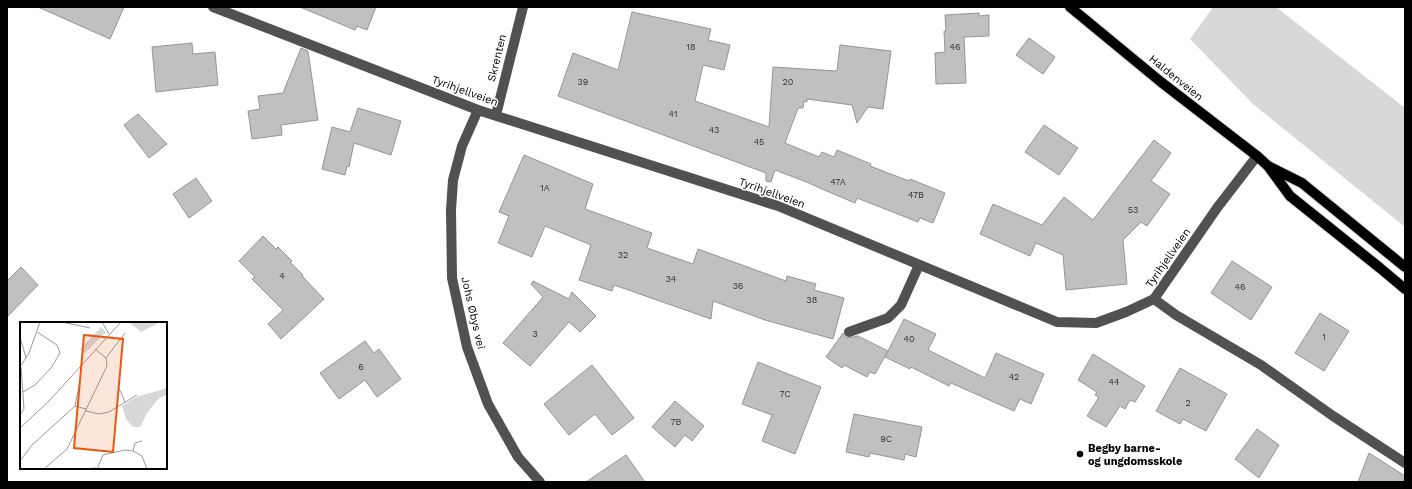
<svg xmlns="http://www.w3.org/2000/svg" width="1412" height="489" font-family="'Work Sans',sans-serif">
<rect width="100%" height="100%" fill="#fff"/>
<path fill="#d8d8d8" d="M1213,7H1276L1405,108V227L1253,104L1190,39Z"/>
<g fill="#c0c0c0" stroke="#959595">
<path d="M38,7H124L110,39Z"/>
<path d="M300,7H376L367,30L357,26L355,30Z"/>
<path d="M632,12L711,29L708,40L730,45L724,70L703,65L695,101L769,127L773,67L837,71L840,45L891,51L883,109L868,107L857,123L852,105L807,99V102L804,101L803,108H798L785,143L819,157L822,152L834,157L837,150L871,164L870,166L909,181L910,179L945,193L933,223L920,218L918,222L857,198L855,203L822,189L809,183L775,170L771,182L766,181V173L558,96L573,53L618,70Z"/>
<path d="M979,13V16L989,15V36L964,37L966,83L936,84L935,53L945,52L944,31H946L945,15Z"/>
<path d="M1029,38L1055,57L1043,74L1016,55Z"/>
<path d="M192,43L193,54L215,52L218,85L156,92L152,47Z"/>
<path d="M301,48L308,51L318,120L281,125L282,135L252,139L248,111L260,109L258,96L283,93Z"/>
<path d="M358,108L401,121L391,155L354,143L349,167L347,166L345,175L322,169L332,127L350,132Z"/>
<path d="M138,114L167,144L149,158L124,125Z"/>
<path d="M1044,125L1078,148L1059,175L1025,152Z"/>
<path d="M1154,140L1171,153L1151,181L1170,194L1147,226L1141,222L1123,240L1127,284L1066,290L1063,255L1036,243L1030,256L980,234L993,204L1042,225L1064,197L1093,220Z"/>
<path d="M524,155L593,184L585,209L652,233L647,248L693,264L698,249L786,281L787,276L816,284L814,290L844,298L833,339L765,320L713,301L711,319L614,285L612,291L579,280L591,245L545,226L532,257L498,243L509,216L499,212Z"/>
<path d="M196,178L212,201L189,218L173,194Z"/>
<path d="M263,236L276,249L278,247L292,261L290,262L303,275L302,276L324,299L281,339L268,324L283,310L252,279L255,277L239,261Z"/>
<path d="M1232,261L1272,287L1251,320L1211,293Z"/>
<path d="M21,267L38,285L7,317V281Z"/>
<path d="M533,281L569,299L572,292L596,316L580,332L569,322L530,366L503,343L543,297L531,284Z"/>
<path d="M1320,313L1349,331L1324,371L1295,353Z"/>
<path d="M904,319L936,334L928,350L985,378L996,353L1044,374L1031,404L1020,399L1014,411L951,383L949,386L911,367L910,369L885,357Z"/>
<path d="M843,333L845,337L848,338L858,336L888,351L875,374L870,372L867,377L844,365L842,368L826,357Z"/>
<path d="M365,341L374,353L379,349L401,379L377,397L365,380L339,399L320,373Z"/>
<path d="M1093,354L1145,386L1135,402L1130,400L1125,409L1120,406L1106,427L1087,416L1099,397L1095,395L1097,392L1078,380Z"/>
<path d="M758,362L821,387L795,454L762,441L772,415L742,404Z"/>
<path d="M592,365L634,418L612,435L595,414L569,435L544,404Z"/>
<path d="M1180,368L1227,394L1206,431L1183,419L1180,424L1156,411Z"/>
<path d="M675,401L704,426L692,441L685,435L675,447L652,427Z"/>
<path d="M854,414L922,427L916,457L905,454L904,460L870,453L869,457L846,452Z"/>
<path d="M1257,429L1279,445L1259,478L1235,459Z"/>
<path d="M1369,453L1405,476V482H1358Z"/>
<path d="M626,455L645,482H586Z"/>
</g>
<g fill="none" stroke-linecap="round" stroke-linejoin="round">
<defs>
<g id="major">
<path d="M1070,7L1161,82L1257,156L1268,166L1290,196L1380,268L1405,289"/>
<path d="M1270,167L1302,183L1405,267"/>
</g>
</defs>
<use href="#major" stroke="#dbdbdb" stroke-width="12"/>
<g stroke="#515151" stroke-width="10">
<path d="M213,7L478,110L778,206L1057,322L1096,323L1126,312L1154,299L1217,208L1257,156"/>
<path d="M478,110L462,146L453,180L451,210L452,278L467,347L488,404L518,457L540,482"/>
<path d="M496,115L523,7"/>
<path d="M1154,299L1176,315L1261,365L1333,416L1405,463"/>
<path d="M849,332L888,318L901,305L919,265"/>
</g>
<use href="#major" stroke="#000" stroke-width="10"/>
</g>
<circle fill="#000" stroke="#fff" stroke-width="1.5" cx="1080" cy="454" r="4"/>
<g text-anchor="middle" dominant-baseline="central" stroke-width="3" stroke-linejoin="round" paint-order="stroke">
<g font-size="9" fill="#303030">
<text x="691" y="47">18</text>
<text x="955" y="47">46</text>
<text x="583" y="82">39</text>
<text x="788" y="82">20</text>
<text x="673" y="114">41</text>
<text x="714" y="130">43</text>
<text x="759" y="142">45</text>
<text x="838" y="182">47A</text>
<text x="545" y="188">1A</text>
<text x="916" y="195">47B</text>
<text x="1133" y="210">53</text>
<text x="623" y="255">32</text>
<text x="282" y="276">4</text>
<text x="671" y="279">34</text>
<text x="738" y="286">36</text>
<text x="1240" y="287">46</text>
<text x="812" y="300">38</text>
<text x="535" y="334">3</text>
<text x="1324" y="337">1</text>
<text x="909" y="339">40</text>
<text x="361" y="367">6</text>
<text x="1014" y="377">42</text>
<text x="1114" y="382">44</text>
<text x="785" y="394">7C</text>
<text x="1188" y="403">2</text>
<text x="676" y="422">7B</text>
<text x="886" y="439">9C</text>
</g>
<g font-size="11" fill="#000" stroke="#fff">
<text transform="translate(497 58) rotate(-76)">Skrenten</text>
<text transform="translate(1176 78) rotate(39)">Haldenveien</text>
<text transform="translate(465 91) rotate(20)">Tyrihjellveien</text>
<text transform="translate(772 193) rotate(20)">Tyrihjellveien</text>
<text transform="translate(1168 258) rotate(-55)">Tyrihjellveien</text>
<text transform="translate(473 313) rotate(77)">Johs Øbys vei</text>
</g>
<g font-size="11" font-weight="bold" fill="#000" stroke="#fff" text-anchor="start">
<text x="1088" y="448">Begby barne-<tspan x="1088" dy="13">og ungdomsskole</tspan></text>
</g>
</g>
<g transform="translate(20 322)">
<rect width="147" height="147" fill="#fff"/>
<path d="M109,0H135L137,2L121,10ZM81,5L86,10L65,31L60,27ZM147,66V73L139,76L127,91L120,105H113L106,97L102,84L116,75Z" fill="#d8d8d8"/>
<path fill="none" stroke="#999" stroke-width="1" d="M42,0L70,6M82,0L89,12M0,15L6,36M86,36L105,11M0,45L9,31L20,0M98,64L105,80M3,70L15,63L31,46L40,31L37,23L17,10M55,84L60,59M66,89L79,92L89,90L117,73M0,93L4,87L1,45M0,106L29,79L101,0M113,129L115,121L122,119M0,139L12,123L55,84L66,87M24,147L47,127L87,44L86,36L75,27M59,147L76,146M77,147L83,133L105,128L113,129L122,134L127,147"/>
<path fill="#e8590c" fill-opacity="0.15" stroke="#e8590c" stroke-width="2" d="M64,13L103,17L93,130L54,126Z"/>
<rect width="147" height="147" fill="none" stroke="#000" stroke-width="2"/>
</g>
<rect width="1412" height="489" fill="none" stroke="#000000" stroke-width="16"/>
</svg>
